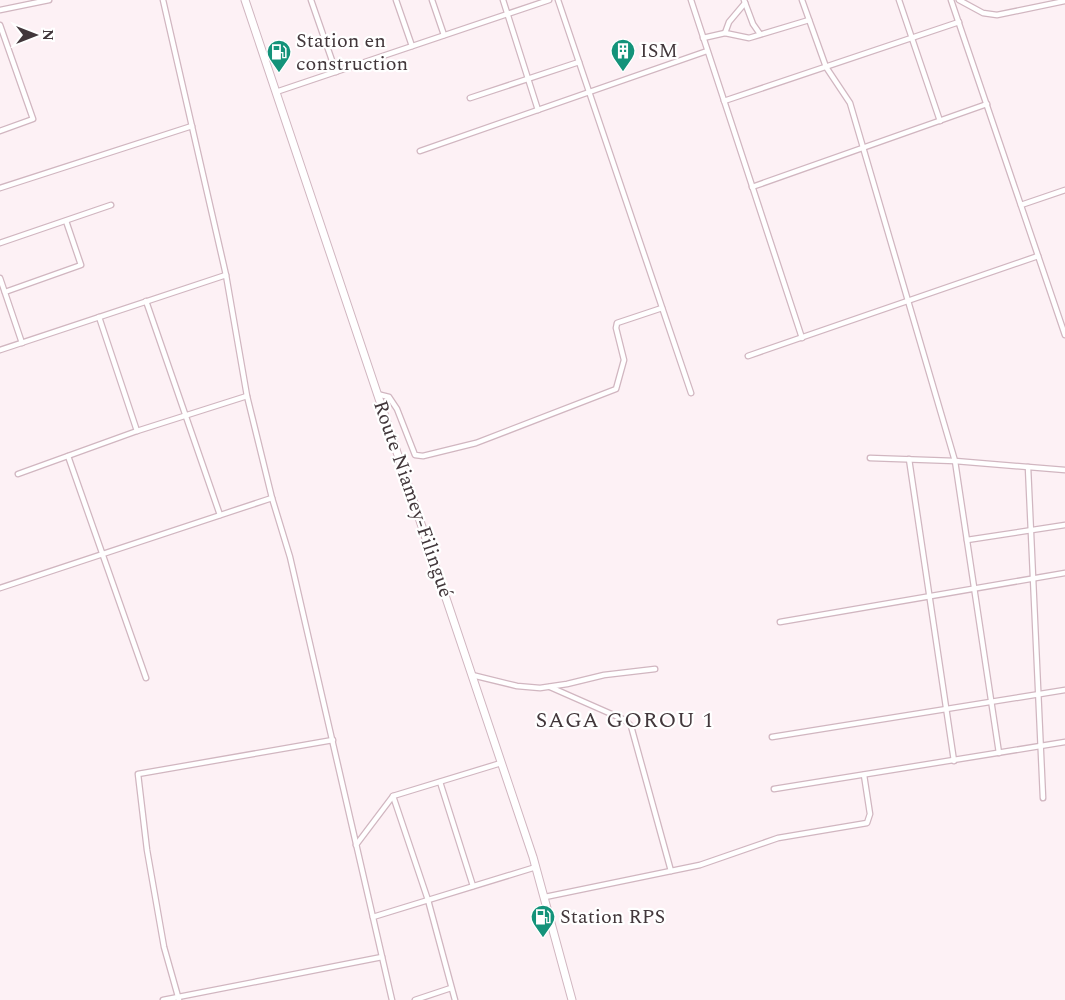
<svg xmlns="http://www.w3.org/2000/svg" width="1065" height="1000" font-family="Spectral,serif">
<rect width="100%" height="100%" fill="#fdf1f5"/>
<g fill="none" stroke-linecap="round" stroke-linejoin="round">
<defs>
<g id="minor">
<path d="M163,0L226,275L247,396L272,498L290,557L392,1000"/>
<path d="M311,0L336,72"/>
<path d="M396,0L412,46"/>
<path d="M432,0L444,35"/>
<path d="M503,0L538,110"/>
<path d="M558,0L691,393"/>
<path d="M691,0L802,338"/>
<path d="M744,0L753,24L760,34"/>
<path d="M802,0L826,67L850,103L955,461L999,753"/>
<path d="M899,0L940,121"/>
<path d="M951,0L1065,335"/>
<path d="M959,0L983,13L997,15L1065,1"/>
<path d="M0,10L49,0"/>
<path d="M0,25L33,119L0,131"/>
<path d="M725,33L729,22L745,3"/>
<path d="M703,38L725,33L749,38L809,20"/>
<path d="M276,92L549,0"/>
<path d="M470,98L579,62"/>
<path d="M724,101L959,22"/>
<path d="M420,151L707,51"/>
<path d="M752,187L987,104"/>
<path d="M0,188L192,126"/>
<path d="M1021,205L1065,190"/>
<path d="M0,243L111,205"/>
<path d="M0,278L22,343"/>
<path d="M5,292L81,265L66,221"/>
<path d="M146,301L220,515"/>
<path d="M99,317L137,431"/>
<path d="M0,350L226,275"/>
<path d="M748,356L1038,256"/>
<path d="M377,394L389,397L397,409L415,455L423,456L476,443L616,389L624,360L616,328L617,323L662,308"/>
<path d="M68,456L146,678"/>
<path d="M870,458L955,461L1065,470"/>
<path d="M909,459L954,761"/>
<path d="M1028,467L1043,798"/>
<path d="M18,474L137,431L247,396"/>
<path d="M967,540L1065,525"/>
<path d="M0,588L272,498"/>
<path d="M780,622L1065,573"/>
<path d="M472,675L517,686L540,688L567,684L604,675L655,669"/>
<path d="M550,687L625,720L631,726L671,871"/>
<path d="M772,737L1065,690"/>
<path d="M440,782L473,886"/>
<path d="M774,789L1065,742"/>
<path d="M393,796L428,900L455,1000"/>
<path d="M356,845L393,796L501,763"/>
<path d="M545,897L700,865L778,838L867,823L870,814L864,775"/>
<path d="M373,917L536,867"/>
<path d="M163,1000L382,957"/>
<path d="M179,1000L164,947L147,850L138,774L333,740"/>
<path d="M415,1000L451,988"/>
</g>
<path id="primary" d="M245,0L533,857L572,1000"/>
</defs>
<use href="#minor" stroke="#d1b6c0" stroke-width="7"/>
<use href="#primary" stroke="#d1b6c0" stroke-width="9"/>
<use href="#minor" stroke="#fff" stroke-width="4.5"/>
<use href="#primary" stroke="#fff" stroke-width="7"/>
</g>
<defs>
<symbol id="building-pin" viewBox="-11 -11 22 30"><path d="M0 17L-7.5 6A9.5 9.5 0 1 1 7.5 6Z" fill="#14937a" stroke="#fff"/><path d="M-4-6H4V6H1V3H-1V6H-4ZM-2.5-4.3h1.7v1.8h-1.7ZM.8-4.3h1.7v1.8H.8ZM-2.5-1h1.7V.8h-1.7ZM.8-1h1.7V.8H.8Z" fill="#fff"/></symbol>
<symbol id="fuel-pin" viewBox="-11 -11 22 30"><path d="M0 17L-7.5 6A9.5 9.5 0 1 1 7.5 6Z" fill="#14937a" stroke="#fff"/><path d="M-5.5-6h7V0h2V4h1.3V-2.5L3-4.5l.8-.8L6-3V5H2.5V1h-1V6h-7ZM-4.2-4.7v3.2H.2V-4.7Z" fill="#fff"/></symbol>
</defs>
<g fill-rule="evenodd">
<use href="#building-pin" x="609" y="37" width="28" height="38"/>
<use href="#fuel-pin" x="265" y="38" width="28" height="38"/>
<use href="#fuel-pin" x="529" y="903" width="28" height="38"/>
</g>
<g text-anchor="middle" dominant-baseline="central" stroke-width="4.5" stroke-linejoin="round" paint-order="stroke">
<g font-size="20" fill="#42373b" stroke="#fff" text-anchor="start">
<text x="296" y="41">Station en<tspan x="296" dy="23">construction</tspan></text>
<text x="640" y="51">ISM</text>
<text x="560" y="917">Station RPS</text>
</g>
<g font-size="20" fill="#42373b" stroke="#fff">
<text transform="translate(413 499) rotate(71)">Route Niamey-Filingué</text>
</g>
<g font-size="22" letter-spacing="1" fill="#42373b" stroke="#fff">
<text x="625" y="720">SAGA GOROU 1</text>
</g>
</g>
<g transform="translate(35 35) rotate(90)" stroke="#ffffff" stroke-width="4" paint-order="stroke">
<path d="M0-4L9 19L0 12L-9 19Z" fill="#42373b"/>
<text y="-8" font-size="14" font-weight="bold" text-anchor="middle" fill="#42373b">N</text>
</g>
</svg>
